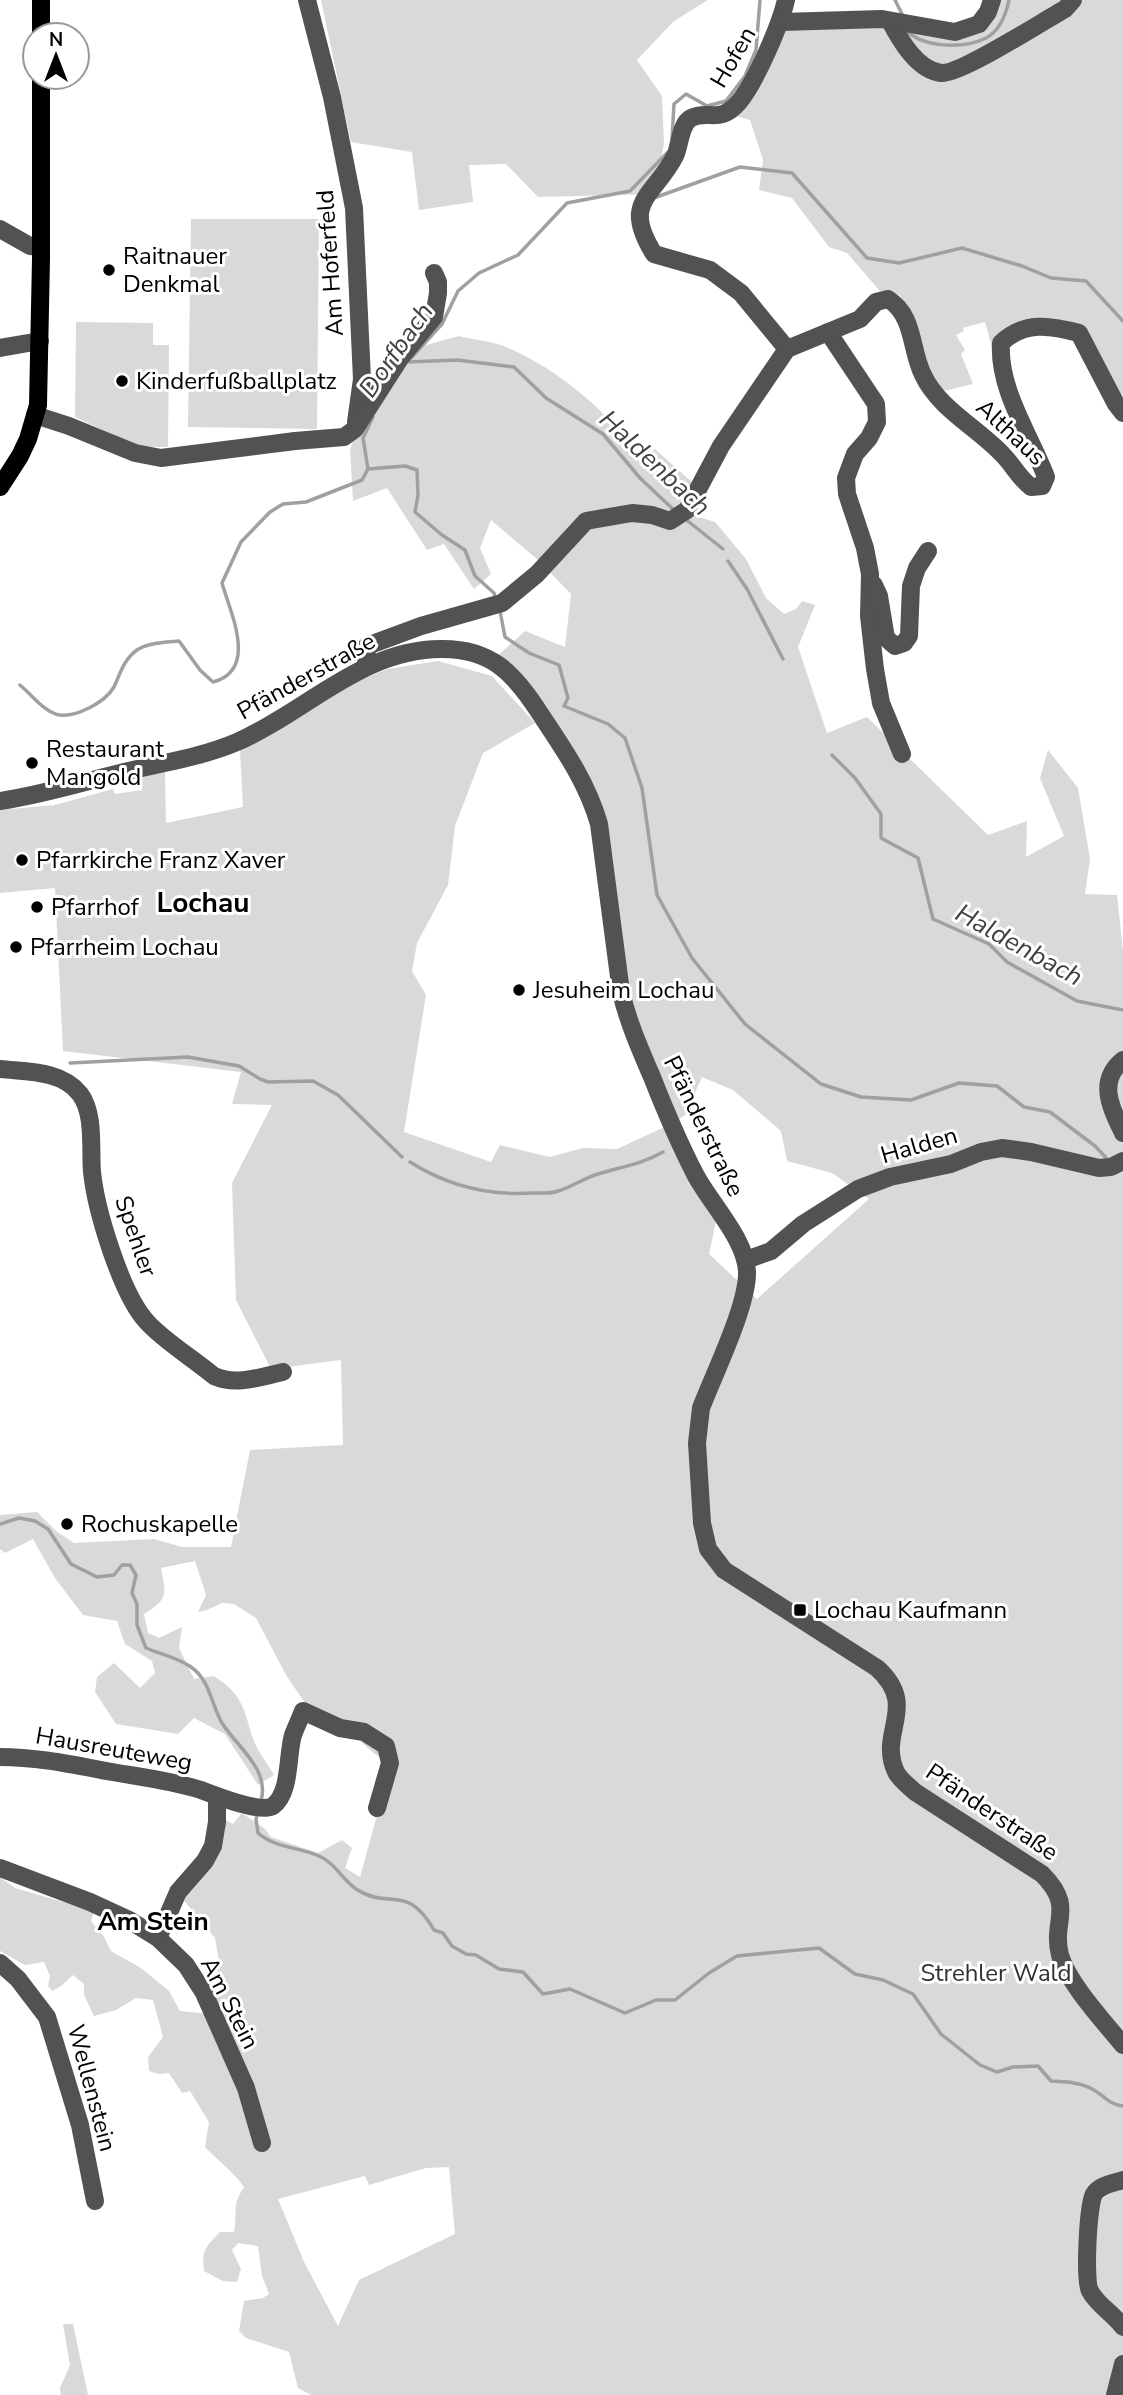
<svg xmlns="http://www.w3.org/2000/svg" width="1123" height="2395" font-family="'Nunito Sans',sans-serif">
<rect width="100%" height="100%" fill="#fff"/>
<g fill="#d9d9d9" fill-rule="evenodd">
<path d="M321,0H708L674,21L637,60L662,96L664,144L653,194L538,197L506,164L469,165L473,202L419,210L412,152L351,142Z"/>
<path d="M992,0H1123V413L1079,333L1010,334L996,362L985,322L963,328L964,331L956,335L965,350L961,354L973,384L940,392L927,367L900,295L880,291L847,253L829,247L792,198L759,190L763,160L750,120L736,116L782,28L890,21L967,30Z"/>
<path d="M191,219H319L317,429L188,427Z"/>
<path d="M76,322L153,323V345H169L168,447H139L75,417Z"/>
<path d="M459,336C474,340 492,341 506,347C558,369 610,413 642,459L655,449L694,484L680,511L715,522L746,559L766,598L784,614L796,609L802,601L815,605L798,647L827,733L867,717L988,835L1027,821L1026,857L1064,836L1040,778L1048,750L1078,788L1090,859L1085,894L1117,895L1123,951V2395H311L298,2388L289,2352L246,2338L239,2331L244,2301L263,2298L269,2294L262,2276L258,2246L238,2243L232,2250L241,2269L237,2282L223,2281L204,2271C201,2251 206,2246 220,2232H234C238,2211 231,2207 244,2187C234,2172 218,2161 205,2147L209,2122L190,2091L182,2093L169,2073L158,2074L149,2071L148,2057L163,2037L153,2000L136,1998L116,2010L94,2016L84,1995V1984L73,1975L61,1986L52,1991L48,1986L50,1976L44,1962L25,1965L0,1951V1877L15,1888L94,1911L91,1921L104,1937L111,1951L141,1968L169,1991L180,2011L209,2014L204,1983L220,1967L215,1938L181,1897L220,1817L233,1824L242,1813L265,1829L271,1837L318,1853L342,1840L352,1848L345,1868L360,1877L392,1761L376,1755L358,1739L307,1706L286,1675L256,1618L234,1604L222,1603L207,1610L198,1612L206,1595L195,1561L161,1568C166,1595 169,1598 144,1614L148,1633L159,1638L182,1627L179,1648L194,1679L214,1676C245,1696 243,1710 254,1741C258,1752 268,1764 274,1775L258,1785L225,1734L194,1718L178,1734L116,1724L95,1692L97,1677L114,1663L140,1688L155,1673L152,1661L125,1644L117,1621L83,1615L55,1578L33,1539L5,1553L0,1549V1515L37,1512L56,1531L74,1543L154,1539L182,1547H231L250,1450L343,1445L341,1360L271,1369L236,1300L232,1183L272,1105L232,1104L241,1072L63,1051L55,888L0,893V810L55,805L113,789L115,794L142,790L141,775L165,771L166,823L243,807L240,750L360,680L388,669L438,661L492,676L535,723L483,753L455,826L448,885L417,943L412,971L426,995L404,1132L491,1162L500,1145L550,1157L583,1148L617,1149L671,1124L627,1017L592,801L493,660L525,631L565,647L571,594L538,560L491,520L480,548L491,574L474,589L444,544L427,550L387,488L353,501L350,450L378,372L412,349ZM702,1077L733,1090L781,1131L787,1161L832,1173L869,1199L757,1299L709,1254L718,1212L671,1124L685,1115ZM449,2167L455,2234L359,2280L338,2326L304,2262L278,2199L365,2176L369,2185L426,2168Z"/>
<path d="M63,2324H73L88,2395H61L60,2388L70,2365Z"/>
</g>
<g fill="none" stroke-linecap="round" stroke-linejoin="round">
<g stroke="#a0a0a0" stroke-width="3.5">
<path d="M895,0L903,16"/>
<path d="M906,30C923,48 964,49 986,38C1000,31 1006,14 1009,0"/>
<path d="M672,139L674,104L686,94L707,106L726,101L745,76L756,50L760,0"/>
<path d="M651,199L740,167L792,173L867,258L899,263L962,248L1022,266L1051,278L1086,281L1123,321"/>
<path d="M411,358L442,324L458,291L479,273L518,255L567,203L630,191L668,152"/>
<path d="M407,362L457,360L514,367L546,398L603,434L640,478L675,511"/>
<path d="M368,469L405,466L417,470L418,495L415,512L442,535L465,550L475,576L494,593L496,600"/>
<path d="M684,518L723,549"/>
<path d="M728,561L747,589L783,659"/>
<path d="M500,611L505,637L529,653L559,665L568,698L564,706L608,724L625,738L642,788L657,895L692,958L745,1024L821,1084L861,1097L911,1100L959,1083L997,1086L1024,1107L1050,1112L1095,1146L1110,1162"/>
<path d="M20,685C46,708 53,726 89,708C99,703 108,697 114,687C120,674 124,659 137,650C147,643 166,642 179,641L200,670L213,682C259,670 230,612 222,583L241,542L270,512L283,504L306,502L362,480L368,469L363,438L373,417"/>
<path d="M832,755L855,778L881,814V838L918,858L933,919L989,944L1007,962L1077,1001L1123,1010"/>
<path d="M70,1063L188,1057L239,1066L260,1079L268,1082L313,1081L338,1095L402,1157"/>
<path d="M410,1162C448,1186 487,1196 532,1193C540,1193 550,1194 558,1191C572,1187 584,1178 598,1174C621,1167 642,1164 663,1152"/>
<path d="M0,1524L19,1518L35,1521L48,1529L71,1564L97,1577L114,1575L122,1565H130L136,1575L132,1593L137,1604V1625L146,1648C160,1654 179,1658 191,1667C210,1680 211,1704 222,1723C237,1747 270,1769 261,1801"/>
<path d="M258,1812L256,1819L258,1833C275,1848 299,1847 319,1856C335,1863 342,1879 356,1889C390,1911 406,1882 434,1930L443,1933L452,1946L466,1954L476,1955L499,1969L523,1972L543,1994L570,1989L625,2013L656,2000H675L709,1973L737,1956L819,1948L855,1974L883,1980L913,1994L941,2034L980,2065L997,2072L1013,2067L1038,2066L1051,2081C1065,2082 1080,2082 1092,2089C1104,2095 1109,2105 1123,2106"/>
</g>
<g stroke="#525252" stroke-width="18">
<path d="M307,0L332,97L354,208L362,379L356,422"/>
<path d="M786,0C780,26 756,81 739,102C719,125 709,109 691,118C680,124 680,146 675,156C653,198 621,201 654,254L710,270L741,293L787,349"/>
<path d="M890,21C900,40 917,70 941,73C960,75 1043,21 1065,9L1073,0"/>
<path d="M781,22L882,19L955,32L979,24L988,12L992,0"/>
<path d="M0,229L30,246L41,247"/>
<path d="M828,332L876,404L877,422L869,438L855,454L846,478L847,494L865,548L870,574L869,616L875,669L881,703L902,754"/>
<path d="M0,348L40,341"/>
<path d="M35,415L69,426L135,453L161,458L295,441L344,437L355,429L401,357L434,317L438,293V282L434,273"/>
<path d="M874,585L879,596L886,638L895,646L904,643L909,636L911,586L917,568L928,551"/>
<path d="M366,666L367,646L421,626L502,603L537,574L586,521L632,513L652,515L670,521L687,510L721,446L787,349L860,319L876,302L888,299C915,316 910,349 923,375C939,409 978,428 1003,455C1013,465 1019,478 1031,487L1042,486L1046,477C1030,435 998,389 1001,343C1024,321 1050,325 1079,333L1116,404L1123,413"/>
<path d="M0,801C42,795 83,782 124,772C162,763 202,757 237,742C306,712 363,648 443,649C491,649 514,673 539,712C563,748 587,782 599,824L621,992C628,1022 640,1049 652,1077C665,1110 679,1143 695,1174C710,1203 746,1239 747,1272C748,1305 714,1374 701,1408L697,1443L702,1523L708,1549L724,1570L877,1668C920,1707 877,1732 896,1772C900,1780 909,1786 915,1792L1042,1874C1076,1908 1051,1920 1060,1955C1068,1983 1105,2023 1123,2045"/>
<path d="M1123,1060C1097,1081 1111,1108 1123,1133"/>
<path d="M0,1069C26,1072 62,1070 80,1094C95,1114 90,1148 92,1172C96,1210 121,1294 147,1322C164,1341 194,1359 214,1376C236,1386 260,1377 283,1372"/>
<path d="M746,1260L771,1251L803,1224L858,1189L890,1177L951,1164L981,1152L1002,1148L1031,1152L1099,1168L1111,1167L1123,1161"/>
<path d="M0,1757C38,1757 74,1765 112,1772C141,1777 172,1781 201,1790C214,1795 262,1814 273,1806C291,1793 287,1755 293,1735C296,1727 300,1719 303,1711L340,1728L364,1732L386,1746L390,1763L377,1808"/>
<path d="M0,1868L90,1902L129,1920L158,1938L186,1965L204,1993L246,2088L262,2143"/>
<path d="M158,1938L178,1892L205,1861L213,1846L217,1822V1797"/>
<path d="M0,1963L18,1979L47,2017L80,2125L95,2201"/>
<path d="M1123,2180C1114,2183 1099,2185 1094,2194C1088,2204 1084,2281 1090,2291C1097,2305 1114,2314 1123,2327"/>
<path d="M1115,2395L1123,2364"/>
</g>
<g stroke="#000" stroke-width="18">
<path d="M41,35V0"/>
<path d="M0,487L20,456L28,439L38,405L41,259V77"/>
</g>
</g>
<g fill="#000" stroke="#fff" stroke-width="2.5">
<circle cx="109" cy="270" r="7"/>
<circle cx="122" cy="381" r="7"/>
<circle cx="32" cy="763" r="7"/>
<circle cx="22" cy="860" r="7"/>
<circle cx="37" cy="907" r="7"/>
<circle cx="16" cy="947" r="7"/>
<circle cx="519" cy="990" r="7"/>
<circle cx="67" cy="1524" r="7"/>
<rect x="793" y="1603" width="14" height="14" rx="3.5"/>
</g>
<g text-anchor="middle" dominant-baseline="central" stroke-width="6" stroke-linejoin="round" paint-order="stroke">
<g font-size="24" fill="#000" stroke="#fff">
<text transform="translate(733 57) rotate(-60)">Hofen</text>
<text transform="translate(330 263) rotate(-94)">Am Hoferfeld</text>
<text transform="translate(1011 432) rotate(43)">Althaus</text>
<text transform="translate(306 676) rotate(-29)">Pfänderstraße</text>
<text transform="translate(704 1126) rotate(64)">Pfänderstraße</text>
<text transform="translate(919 1145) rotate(-16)">Halden</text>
<text transform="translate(136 1236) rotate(71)">Spehler</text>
<text transform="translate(114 1749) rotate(10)">Hausreuteweg</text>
<text transform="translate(992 1812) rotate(34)">Pfänderstraße</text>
<text transform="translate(230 2003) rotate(63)">Am Stein</text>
<text transform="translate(92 2088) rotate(75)">Wellenstein</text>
</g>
<g font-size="24" fill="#000" stroke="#fff" text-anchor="start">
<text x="123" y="256">Raitnauer<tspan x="123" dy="28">Denkmal</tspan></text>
<text x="136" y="381">Kinderfußballplatz</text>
<text x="46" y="749">Restaurant<tspan x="46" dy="28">Mangold</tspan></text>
<text x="36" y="860">Pfarrkirche Franz Xaver</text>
<text x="51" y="907">Pfarrhof</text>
<text x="30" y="947">Pfarrheim Lochau</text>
<text x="533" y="990">Jesuheim Lochau</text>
<text x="81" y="1524">Rochuskapelle</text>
<text x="814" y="1610">Lochau Kaufmann</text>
</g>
<g font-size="24" fill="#303030" stroke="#fff">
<text x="996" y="1973">Strehler Wald</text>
</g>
<g font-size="26" font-style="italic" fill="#414141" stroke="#fff">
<text transform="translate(396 350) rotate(-55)">Dorfbach</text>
<text transform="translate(655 463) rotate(43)">Haldenbach</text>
<text transform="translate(1019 945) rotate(29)">Haldenbach</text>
</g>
<g font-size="26" font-weight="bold" fill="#000" stroke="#fff">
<text x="153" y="1921">Am Stein</text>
</g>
<g font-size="28" font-weight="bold" fill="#000" stroke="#fff">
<text x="203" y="903">Lochau</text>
</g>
</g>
<g transform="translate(56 56)"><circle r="33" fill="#ffffff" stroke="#999999" stroke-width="2"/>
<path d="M0-5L12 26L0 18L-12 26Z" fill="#000000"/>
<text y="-10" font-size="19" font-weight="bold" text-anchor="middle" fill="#000000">N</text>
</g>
</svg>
